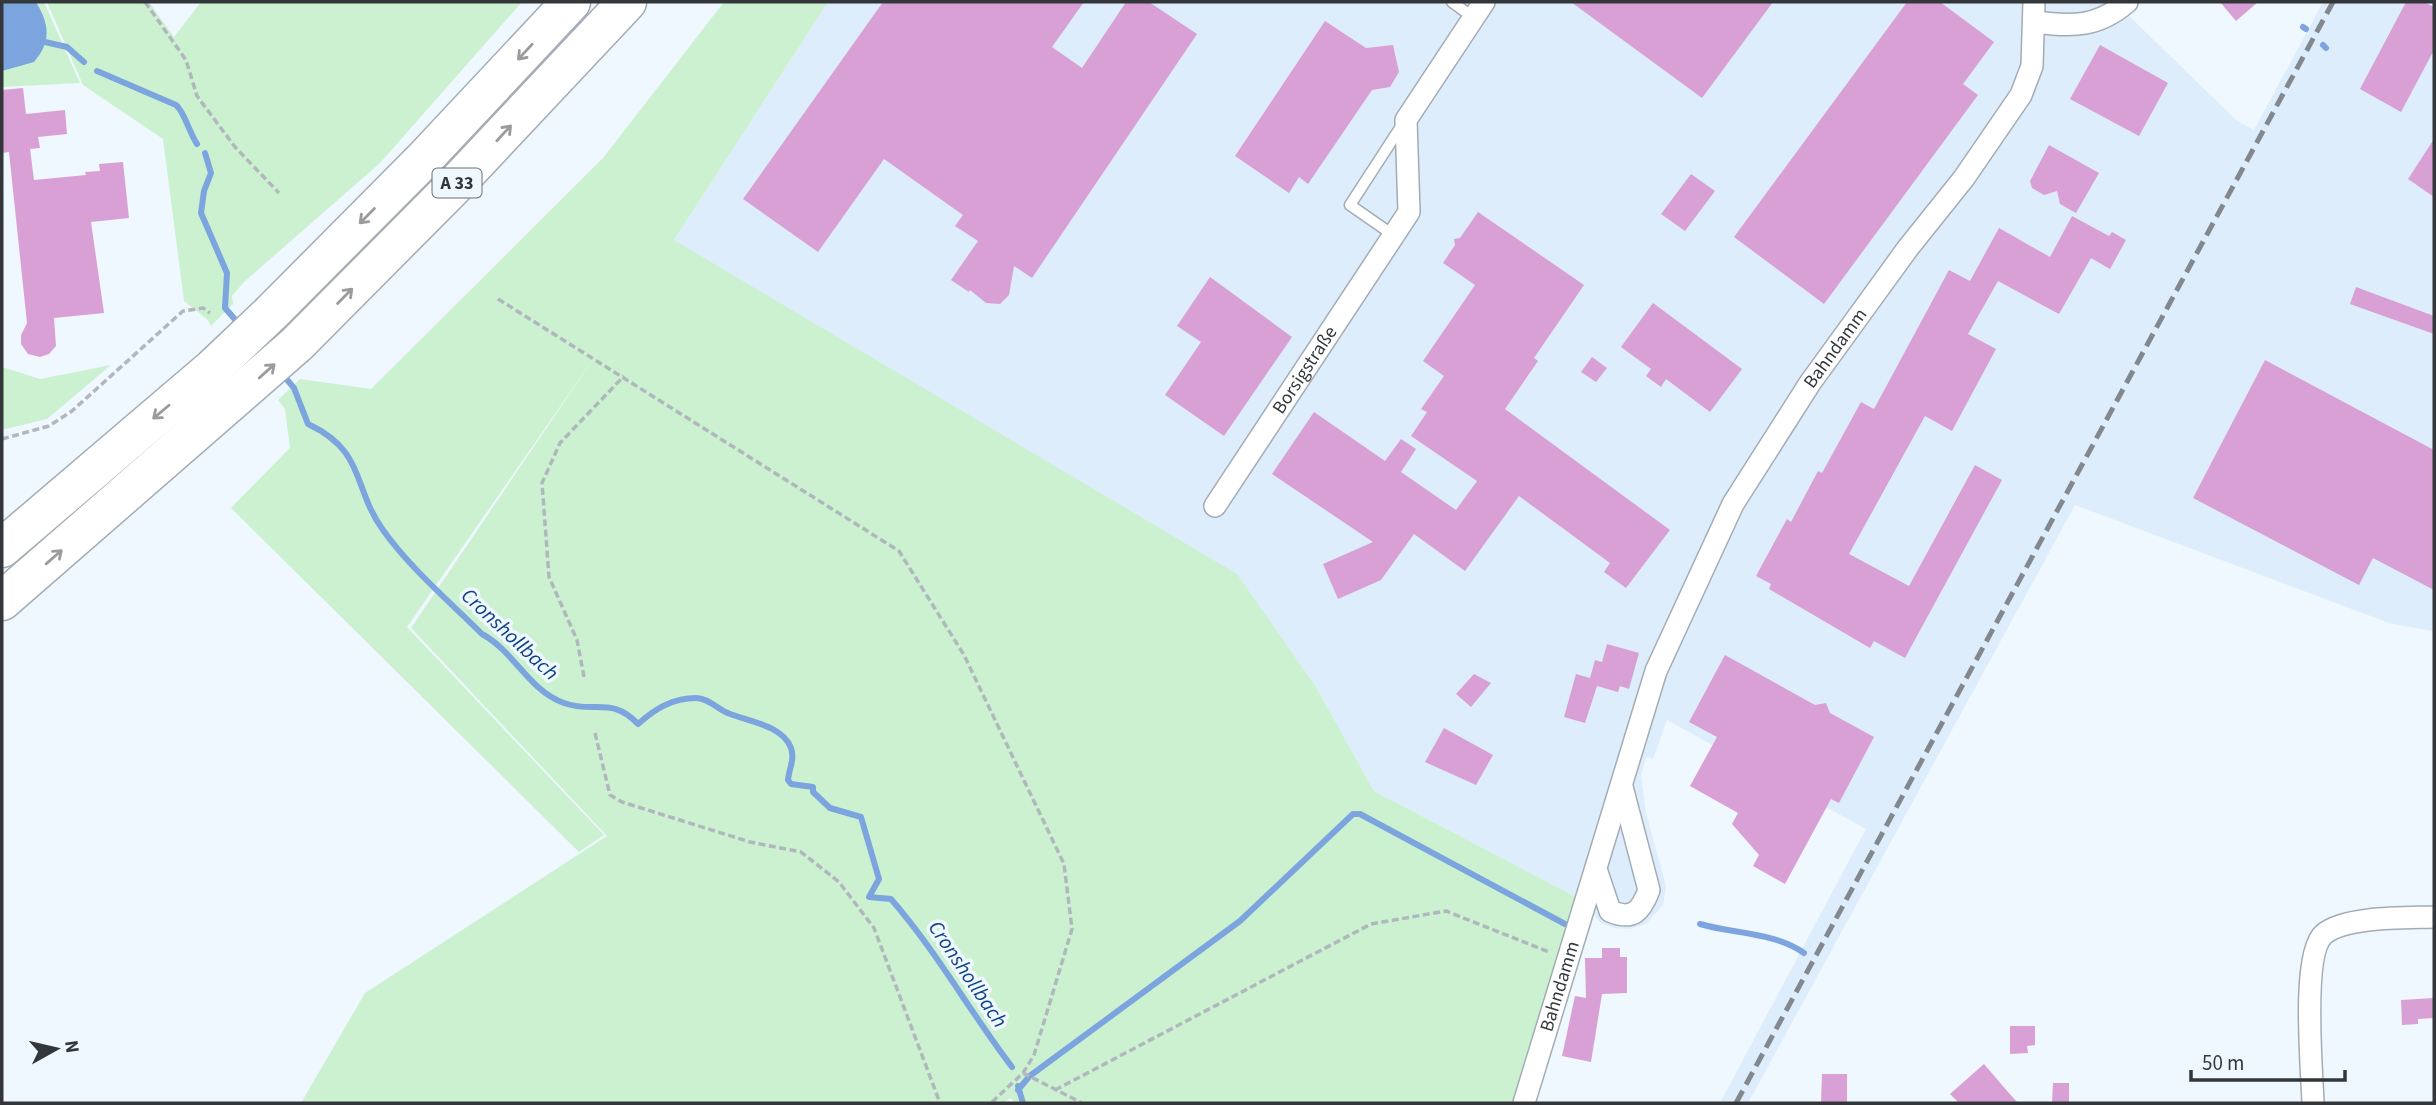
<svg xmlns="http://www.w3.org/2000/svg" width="2436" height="1105" font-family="'Source Sans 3',sans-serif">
<rect width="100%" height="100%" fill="#eff7ff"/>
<path fill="#ddedfc" d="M828,2H2139L2126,13L2236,120L2254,130L2323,2H2434V631L2392,624L2075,505L1748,1103H1720L1866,829L1667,720L1653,759L1646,757L1641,776L1646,813L1666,886L1663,905L1646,924L1630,929L1615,928L1601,923L1576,897L1374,791L1316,687L674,240Z"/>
<g fill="#ccf1d1">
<path d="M36,2H44L80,83L2,87V71L38,58C47,31 52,27 36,2Z"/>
<path d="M47,2H149L174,37L201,2H522L380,163L244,282L232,296L233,304L211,326L208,320L184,301L163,139L83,85Z"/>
<path d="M724,2H828L674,240L1237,574L1316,687L1374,791L1576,897L1514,1103H1016L1010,1098L1004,1103H301L365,993L607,836L411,628L598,352L407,627L604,835L579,852L231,508L290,448L285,409L278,400L300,379L371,389L603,158Z"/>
<path d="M111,365L47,419L2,430V367L40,379Z"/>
</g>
<path fill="#7ca4de" d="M2,2H36C49,23 52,41 34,62L2,71Z"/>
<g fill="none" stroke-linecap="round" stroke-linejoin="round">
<g stroke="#7ca4de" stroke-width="6">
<path d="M2303,27L2306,29"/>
<path d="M36,40L67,47L84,62"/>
<path d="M2323,45L2326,48"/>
<path d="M97,71L176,105C184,111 189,132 197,144"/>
<path d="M205,153L211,173L204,191L201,213L227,273L225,308L239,324"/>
<path d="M283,375L294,388L308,424C366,451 352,487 383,530C410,568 449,601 482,634C515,652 528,690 564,703C594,714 612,696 638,724C655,709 672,698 696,698C709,698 718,710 730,714C749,721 783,726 791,748C795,759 789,769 788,780L791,784L813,787V792L830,808L861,817L879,879L869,897L891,899C937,952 970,1012 1012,1067"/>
<path d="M1700,924C1734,934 1774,932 1804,953"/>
<path d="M1031,1075L1240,921L1353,814H1360L1565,924"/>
<path d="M1018,1086L1023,1103"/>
<path d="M1018,1090L1028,1078"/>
</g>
</g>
<g fill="#d8a0d5">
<path d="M883,2H1084L1052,47L1082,68L1126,2H1149L1197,34L1032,278L1014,266L1009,295L1000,304L986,303L970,290L969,292L951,280L978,241L955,226L963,215L884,159L818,252L743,199Z"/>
<path d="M1571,2H1773L1702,98Z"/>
<path d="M1907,2H1940L1994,42L1963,84L1978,95L1824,304L1734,237Z"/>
<path d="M2220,2H2258L2236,21Z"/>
<path d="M2406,2H2424L2434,7V50L2401,112L2360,89Z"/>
<path d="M1325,21L1366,48L1393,45L1399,72L1390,87L1372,90L1308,184L1299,177L1289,193L1235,156Z"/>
<path d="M2100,45L2168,83L2139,136L2070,99Z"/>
<path d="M23,88L26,114L65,110L67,134L38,137L40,148L30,149L34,180L86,175L85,172L100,171L99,164L123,162L129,218L91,222L104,313L54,318L56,346L49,354L40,357L28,354L21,344V335L27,323L9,152L2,153V90Z"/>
<path d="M2434,139V197L2408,179Z"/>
<path d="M2049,145L2099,173L2076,213L2060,204L2057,191L2044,195L2032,188L2030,181Z"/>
<path d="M1691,174L1715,191L1685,231L1661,214Z"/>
<path d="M1478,212L1584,285L1534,358L1538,361L1505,409L1670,530L1626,588L1604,572L1610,563L1519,496L1465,571L1414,534L1381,580L1338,599L1323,564L1373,542L1272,474L1314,412L1385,461L1401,439L1416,449L1401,472L1456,510L1477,481L1411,436L1427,412L1421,409L1444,376L1423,361L1475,285L1443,263L1455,245L1454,239L1460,238Z"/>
<path d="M2072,216L2109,236L2112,232L2126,240L2110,269L2091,258L2059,314L1998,281L1968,334L1996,349L1952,431L1925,416L1849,554L1909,586L1975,465L2002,480L1905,658L1874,641L1870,648L1769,589L1771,584L1756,576L1787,519L1791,522L1818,471L1822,473L1861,402L1874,409L1949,270L1970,281L1999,228L2050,257Z"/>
<path d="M1210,277L1292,337L1224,436L1165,395L1201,342L1177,326Z"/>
<path d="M2356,287L2434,316V334L2350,304Z"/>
<path d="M1653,303L1742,369L1710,412L1666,379L1661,387L1646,376L1651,369L1621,347Z"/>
<path d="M1592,357L1607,368L1596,382L1581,372Z"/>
<path d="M2265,360L2434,450V590L2373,558L2359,585L2193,498Z"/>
<path d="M1607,644L1639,653L1629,689L1620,686L1618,692L1597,686L1585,723L1564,717L1576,674L1590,678L1595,660L1602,662Z"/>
<path d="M1725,655L1815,705L1826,703L1830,713L1874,737L1839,803L1831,799L1785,884L1753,866L1759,855L1732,824L1738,813L1690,786L1717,737L1689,722Z"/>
<path d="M1474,674L1491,683L1471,707L1456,694Z"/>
<path d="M1444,728L1493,755L1476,785L1425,762Z"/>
<path d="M1602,948H1620V957H1627V993L1602,994L1591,1062L1562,1056L1575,996L1586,998L1585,958H1602Z"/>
<path d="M2434,998V1018L2418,1019V1024L2402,1025L2401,1000Z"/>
<path d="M2010,1026H2035V1045L2027,1046L2028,1053L2010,1054Z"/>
<path d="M1984,1064L2008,1092L2018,1103H1959L1950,1094Z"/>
<path d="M1822,1074H1847V1103H1821Z"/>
<path d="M2053,1083H2069V1103H2052Z"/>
</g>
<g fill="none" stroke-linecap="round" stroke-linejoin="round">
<defs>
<g id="service">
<path d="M1452,2L1474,18"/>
<path d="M1396,237L1350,205L1402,125"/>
</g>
<g id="minor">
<path d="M2035,22C2073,27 2098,27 2127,2"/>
<path id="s1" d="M1215,506L1409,212L1406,120L1484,2"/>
<path d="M1596,869L1610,911C1633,921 1641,911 1649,890L1622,787"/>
<path id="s2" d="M1524,1103L1656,671L1733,504L1810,383L1908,248L1964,178L2021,95L2032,66L2034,2"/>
<path d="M2313,1103C2312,1071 2301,953 2324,934C2346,916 2406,918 2434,917"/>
</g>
<g id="motorway">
<path d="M2,548L213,368L271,313L423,160L571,2"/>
<path d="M2,601L297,344L455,185L627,2"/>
</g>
</defs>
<use href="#service" stroke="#a3acb5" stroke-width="13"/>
<use href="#minor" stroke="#a3acb5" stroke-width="24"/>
<use href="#motorway" stroke="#a3acb5" stroke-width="41"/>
<g stroke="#b0b7bd" stroke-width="3.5" stroke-dasharray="7 3.5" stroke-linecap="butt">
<path d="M145,2L186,60L197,96L235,147L279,193"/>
<path d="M498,299L899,551L964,655L1064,864L1072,929L1034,1055L1023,1073L991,1103"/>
<path d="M2,439L49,426L72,411L183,311L203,308L210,313"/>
<path d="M584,677L577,640L549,577L542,483L560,443L624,376"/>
<path d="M595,733L610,795L622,802L750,842L801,852L839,882L874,928L940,1103"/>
<path d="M1023,1073L1082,1103"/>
<path d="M1055,1090L1371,924L1446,911L1549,952"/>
</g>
<use href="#service" stroke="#fff" stroke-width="10"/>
<use href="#minor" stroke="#fff" stroke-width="21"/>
<use href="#motorway" stroke="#fff" stroke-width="38"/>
<path stroke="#82888d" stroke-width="5" stroke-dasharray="14 7" stroke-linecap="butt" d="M1736,1103L2333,2"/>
</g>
<defs><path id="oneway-shaft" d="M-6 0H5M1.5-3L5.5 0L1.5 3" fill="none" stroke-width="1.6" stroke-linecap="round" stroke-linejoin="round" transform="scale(1.75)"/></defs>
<g stroke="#999b9c">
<use href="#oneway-shaft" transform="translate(525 52) rotate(133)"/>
<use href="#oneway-shaft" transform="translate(504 133) rotate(-47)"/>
<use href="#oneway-shaft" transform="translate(367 216) rotate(135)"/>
<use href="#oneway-shaft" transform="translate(345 296) rotate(-45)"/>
<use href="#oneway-shaft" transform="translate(267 371) rotate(-42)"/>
<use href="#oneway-shaft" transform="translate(161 412) rotate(140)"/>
<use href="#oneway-shaft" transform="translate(54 557) rotate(-41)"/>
</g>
<g text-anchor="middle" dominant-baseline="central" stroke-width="7" stroke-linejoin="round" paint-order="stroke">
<rect fill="#eff7ff" stroke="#6b7175" stroke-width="2" x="432.5" y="168.5" width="49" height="29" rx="5"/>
<g font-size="18" font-weight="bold" fill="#33373a">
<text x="457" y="183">A 33</text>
</g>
<g font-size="19" fill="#33373a" stroke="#eff7ff">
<text stroke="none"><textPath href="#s2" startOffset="822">Bahndamm</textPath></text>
<text stroke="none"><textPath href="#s1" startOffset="163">Borsigstraße</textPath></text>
<text stroke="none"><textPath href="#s2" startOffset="122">Bahndamm</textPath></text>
</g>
<g font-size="21" font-style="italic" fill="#0d4085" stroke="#eff7ff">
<text transform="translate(510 634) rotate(43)">Cronshollbach</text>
<text transform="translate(968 974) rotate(56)">Cronshollbach</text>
</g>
</g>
<rect width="2436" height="1105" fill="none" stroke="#33373a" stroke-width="7"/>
<g transform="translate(56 1049) rotate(82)" stroke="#eff7ff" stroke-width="5" paint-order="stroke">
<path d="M0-5L12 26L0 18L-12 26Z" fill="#33373a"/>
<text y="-10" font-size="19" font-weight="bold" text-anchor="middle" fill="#33373a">N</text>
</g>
<path d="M2191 1070v10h154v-10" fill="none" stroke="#33373a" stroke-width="3.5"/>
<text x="2202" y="1070" font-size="21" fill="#33373a" stroke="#eff7ff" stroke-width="5" paint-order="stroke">50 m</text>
</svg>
